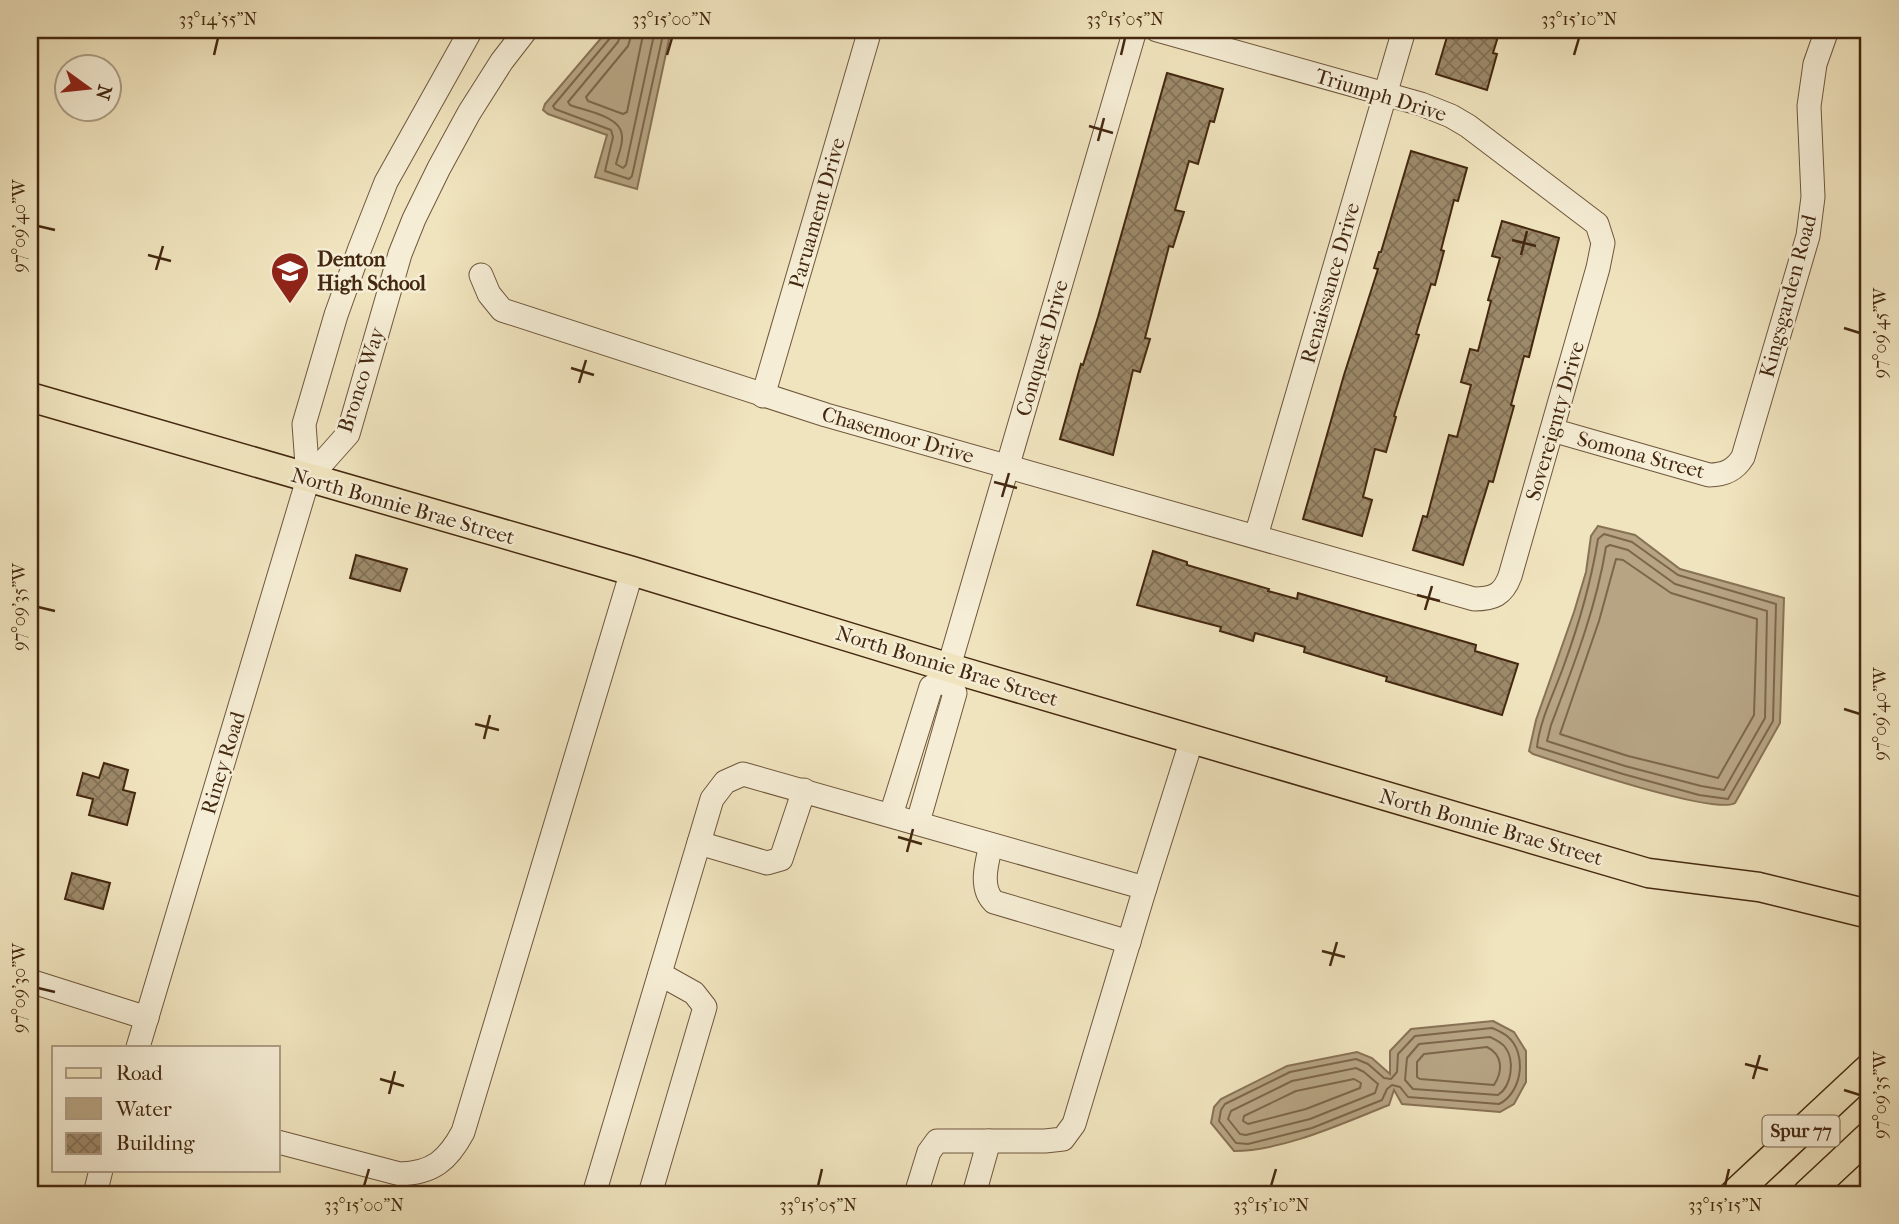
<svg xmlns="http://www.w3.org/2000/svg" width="1899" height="1224" font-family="'IM FELL French Canon',serif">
<defs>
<pattern id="building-cross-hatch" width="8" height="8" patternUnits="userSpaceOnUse" patternTransform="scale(1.75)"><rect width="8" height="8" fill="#9d8a6a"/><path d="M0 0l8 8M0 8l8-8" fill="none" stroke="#827156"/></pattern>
</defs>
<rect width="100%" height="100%" fill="#f0e4be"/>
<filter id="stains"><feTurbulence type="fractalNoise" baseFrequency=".00286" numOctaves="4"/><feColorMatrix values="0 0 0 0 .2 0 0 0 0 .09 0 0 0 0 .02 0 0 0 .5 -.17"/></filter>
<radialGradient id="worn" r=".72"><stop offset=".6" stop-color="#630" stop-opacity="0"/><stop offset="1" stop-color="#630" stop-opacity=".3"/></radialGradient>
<g fill="#b6a483" stroke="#887255" stroke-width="2">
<path d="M608,30H671L637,189L595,177L607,135L548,114L543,110L545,104Z"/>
<path d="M1598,526L1635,535L1680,569L1784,598L1780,723L1735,803C1715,815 1563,764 1533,754L1529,751L1536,720L1574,612L1586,572L1591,536Z"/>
<path d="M1493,1021L1514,1032L1526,1051V1082L1514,1104L1500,1112L1402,1104L1394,1090L1389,1105C1343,1123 1283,1151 1234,1151L1211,1123L1214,1107L1221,1099L1287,1066L1357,1052L1372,1058L1390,1074V1051L1411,1029Z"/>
</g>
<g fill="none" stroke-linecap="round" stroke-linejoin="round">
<g stroke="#7d664a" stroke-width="2">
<path d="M613,30L611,37L553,106L555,109L611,130L613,137L605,171L629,179L632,176L664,30"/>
<path d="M622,30L618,42L568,102L570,105C585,111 622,116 622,136C623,145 618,155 616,164L623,168L626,165L655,30"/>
<path d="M633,30L628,46L586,97L588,101L623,114L627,112L644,30"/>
<path d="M1604,534L1632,542L1678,575L1776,604L1773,721L1728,799L1699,795L1623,774L1537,747C1540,719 1555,691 1564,665C1579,624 1591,582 1598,539Z"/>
<path d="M1610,545L1628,550L1675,584L1767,611L1765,718L1724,790L1701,786L1625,766L1547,741L1551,725C1573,667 1596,609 1606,547Z"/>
<path d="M1616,559L1623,560L1671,593L1757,619L1754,715L1718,778L1628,756L1560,734L1599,621Z"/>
<path d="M1492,1028C1497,1030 1503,1033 1507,1036C1528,1053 1522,1093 1499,1104L1408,1097L1400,1087L1392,1085L1387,1089L1382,1100L1312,1128L1248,1144L1236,1143L1219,1121L1221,1110L1225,1104L1290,1072L1356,1059L1368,1064L1384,1078L1391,1079L1397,1072L1398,1054L1415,1036Z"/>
<path d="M1490,1037C1496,1040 1501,1042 1505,1047C1515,1060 1512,1086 1498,1095L1413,1089L1405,1080L1407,1058L1419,1044Z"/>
<path d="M1487,1047C1503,1055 1503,1071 1494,1085L1420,1079L1417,1077V1062L1424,1054Z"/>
<path d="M1356,1068L1364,1072L1378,1084L1375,1093L1310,1119L1246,1135L1240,1134L1228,1119L1231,1111L1292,1081Z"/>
<path d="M1354,1079L1361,1083L1360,1088L1306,1109L1248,1124L1243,1121L1244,1116L1296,1091Z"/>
</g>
</g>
<g fill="url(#building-cross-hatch)" stroke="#442810" stroke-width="2">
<path d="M1449,30H1500L1493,53L1497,54L1487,90L1436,74Z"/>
<path d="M1167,73L1223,89L1214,122L1210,121L1198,164L1189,161L1175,210L1184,212L1173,247L1169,246L1145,338L1150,339L1140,372L1133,370L1113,455L1060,439L1081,364L1083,365L1098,317Z"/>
<path d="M1411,151L1467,168L1458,201L1454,200L1441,250L1444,251L1435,285L1431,284L1416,334L1419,335L1394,416L1396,417L1386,452L1375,449L1363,497L1372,500L1362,536L1303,519L1344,375L1378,269L1374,268L1379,252H1381Z"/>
<path d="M1502,221L1559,238L1529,357L1524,356L1511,405L1514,406L1493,482L1489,481L1463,565L1413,550L1423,516L1427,517L1449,435L1457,437L1471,385L1461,382L1470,349L1478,351L1491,301L1488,300L1500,258L1492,256Z"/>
<path d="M1153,551L1187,562V565L1269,589L1268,591L1297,599L1298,593L1476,645L1475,651L1518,664L1502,715L1386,681L1387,677L1304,652L1305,647L1255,633L1253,641L1220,631L1221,627L1137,605Z"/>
<path d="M356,555L407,569L400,591L350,578Z"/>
<path d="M104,763L128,770L123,790L135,793L127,825L89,815L93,799L77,795L83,773L99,778Z"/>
<path d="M72,873L110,883L103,909L65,899Z"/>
</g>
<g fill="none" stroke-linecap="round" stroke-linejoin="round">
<defs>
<g id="minor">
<path d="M481,275L489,294L502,310L826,415L1474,599C1493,599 1503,595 1510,576L1598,268L1603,243L1597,224L1468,126L1451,116L1421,104L1157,30"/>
<path d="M763,396L870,30"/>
<path d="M1552,430L1709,475C1725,475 1735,470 1743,457L1808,236L1813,197L1809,106L1815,64L1827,30"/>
<path d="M308,479L348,434L400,254L414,219L439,168L469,113L502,61L526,30"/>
<path d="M1256,536L1404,30"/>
<path d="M891,815L931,687L945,680L1135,30"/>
<path d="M918,822L955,693L945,680"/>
<path d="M699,843L767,863L781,859L804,790"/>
<path d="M991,845C987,862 979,888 994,902L1129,942"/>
<path d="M1145,888L1192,739"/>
<path d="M30,981L147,1018"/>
<path d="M138,1047L308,479L304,424L336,315L360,248L386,182L471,30"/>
<path d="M278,1142L400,1174C433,1173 448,1160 463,1132L632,571"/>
<path d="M95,1194L101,1170"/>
<path d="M594,1194L712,799L725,782L743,774L1145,888L1074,1124L1063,1139L1045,1141H937L929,1152L916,1194"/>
<path d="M650,1194L705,1007L694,993L660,974"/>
<path d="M974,1194L989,1141"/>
</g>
<g id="major">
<path d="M30,397L632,571L960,671L1648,873L1759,887L1869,914"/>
<path d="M1734,1194L1869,1068"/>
<path d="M1807,1194L1869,1136"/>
</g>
</defs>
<use href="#minor" stroke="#6f573c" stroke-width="25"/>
<use href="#major" stroke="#442810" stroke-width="31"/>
<use href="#minor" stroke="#f5edd5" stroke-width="23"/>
<use href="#major" stroke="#f0e4be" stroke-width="28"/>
</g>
<path fill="none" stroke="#442810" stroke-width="2.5" d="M214,55L218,38M667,55L672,38M1121,55L1125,38M1574,55L1579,38M1089,126L1113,133M1098,141L1104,118M38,226L55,230M1512,240L1536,246M148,255L171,261M1521,255L1527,231M156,270L163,246M1844,328L1860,333M571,368L594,375M579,383L586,360M994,482L1017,488M1002,497L1009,473M1417,595L1440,601M38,607L55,611M1425,610L1432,586M1844,709L1860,714M475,724L499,730M484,739L490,715M898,837L922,844M907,852L913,829M1322,951L1345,957M1330,966L1337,942M38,988L55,992M1745,1064L1768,1070M380,1079L404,1086M1753,1079L1760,1055M1844,1090L1860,1095M389,1094L395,1071M364,1186L369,1169M818,1186L822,1169M1271,1186L1276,1169M1725,1186L1729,1169"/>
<defs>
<symbol id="school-pin" viewBox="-11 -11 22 30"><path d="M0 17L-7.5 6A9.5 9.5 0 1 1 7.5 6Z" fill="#8f2418" stroke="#f5edd5"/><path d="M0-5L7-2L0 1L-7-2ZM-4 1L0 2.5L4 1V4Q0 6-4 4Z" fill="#fff"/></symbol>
</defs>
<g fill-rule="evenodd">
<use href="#school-pin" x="268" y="249" width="44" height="60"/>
</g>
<g text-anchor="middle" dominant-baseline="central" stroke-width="5" stroke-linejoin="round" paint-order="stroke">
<rect fill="#f5edd5" stroke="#79634b" stroke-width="2" x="1762.5" y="1115.5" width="77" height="31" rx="5"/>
<g font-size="19" font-weight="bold" fill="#442810">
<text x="1801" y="1131">Spur 77</text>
</g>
<g font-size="21" fill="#442810" stroke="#f5edd5">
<text transform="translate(1381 95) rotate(17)">Triumph Drive</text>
<text transform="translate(817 213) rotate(-74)">Paruament Drive</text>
<text transform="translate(1330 283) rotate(-74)">Renaissance Drive</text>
<text transform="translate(1788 296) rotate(-75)">Kingsgarden Road</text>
<text transform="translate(1042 348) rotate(-74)">Conquest Drive</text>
<text transform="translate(361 380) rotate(-72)">Bronco Way</text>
<text transform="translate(1555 421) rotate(-74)">Sovereignty Drive</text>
<text transform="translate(898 435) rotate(16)">Chasemoor Drive</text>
<text transform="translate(1641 455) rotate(15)">Somona Street</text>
<text transform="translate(403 506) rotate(16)">North Bonnie Brae Street</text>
<text transform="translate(947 666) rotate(17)">North Bonnie Brae Street</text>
<text transform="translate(223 763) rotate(-73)">Riney Road</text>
<text transform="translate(1491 827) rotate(16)">North Bonnie Brae Street</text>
</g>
<g font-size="21" font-weight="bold" fill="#442810" stroke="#f5edd5" text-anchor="start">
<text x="317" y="259">Denton<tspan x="317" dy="24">High School</tspan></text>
</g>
</g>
<rect width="1899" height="1224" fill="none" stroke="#f0e4be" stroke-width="77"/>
<rect x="52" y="1046" width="228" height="126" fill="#f5edd5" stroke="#ae9e86" stroke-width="2"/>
<rect x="66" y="1068" width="35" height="10" fill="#f0e4be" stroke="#ae9e86" stroke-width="2"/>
<text x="116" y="1080" font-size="21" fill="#442810">Road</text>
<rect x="66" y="1098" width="35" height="21" fill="#b6a483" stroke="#ae9e86" stroke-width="2"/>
<text x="116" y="1116" font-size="21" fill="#442810">Water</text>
<rect x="66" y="1133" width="35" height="21" fill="url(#building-cross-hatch)" stroke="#ae9e86" stroke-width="2"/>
<text x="116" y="1150" font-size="21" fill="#442810">Building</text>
<g transform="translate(88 88) rotate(105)"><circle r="33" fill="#f5edd5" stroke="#ae9e86" stroke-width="2"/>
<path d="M0-5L12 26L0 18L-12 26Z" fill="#8f2418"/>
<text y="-10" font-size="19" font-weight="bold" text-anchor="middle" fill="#442810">N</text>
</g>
<rect x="38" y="38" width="1822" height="1148" fill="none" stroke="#442810" stroke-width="2.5"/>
<g font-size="18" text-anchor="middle" fill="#442810">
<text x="218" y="25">33°14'55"N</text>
<text x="672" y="25">33°15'00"N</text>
<text x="1125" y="25">33°15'05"N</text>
<text x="1579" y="25">33°15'10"N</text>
<text transform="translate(19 226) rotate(-90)" y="6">97°09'40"W</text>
<text transform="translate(1880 333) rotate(-90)" y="6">97°09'45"W</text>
<text transform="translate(19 607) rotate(-90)" y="6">97°09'35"W</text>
<text transform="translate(1880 714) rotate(-90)" y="6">97°09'40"W</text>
<text transform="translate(19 988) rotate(-90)" y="6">97°09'30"W</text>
<text transform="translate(1880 1095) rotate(-90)" y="6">97°09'35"W</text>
<text x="364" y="1211">33°15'00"N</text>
<text x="818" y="1211">33°15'05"N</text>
<text x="1271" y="1211">33°15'10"N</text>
<text x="1725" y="1211">33°15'15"N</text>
</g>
<rect width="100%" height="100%" filter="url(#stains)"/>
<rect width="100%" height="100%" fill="url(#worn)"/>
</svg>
